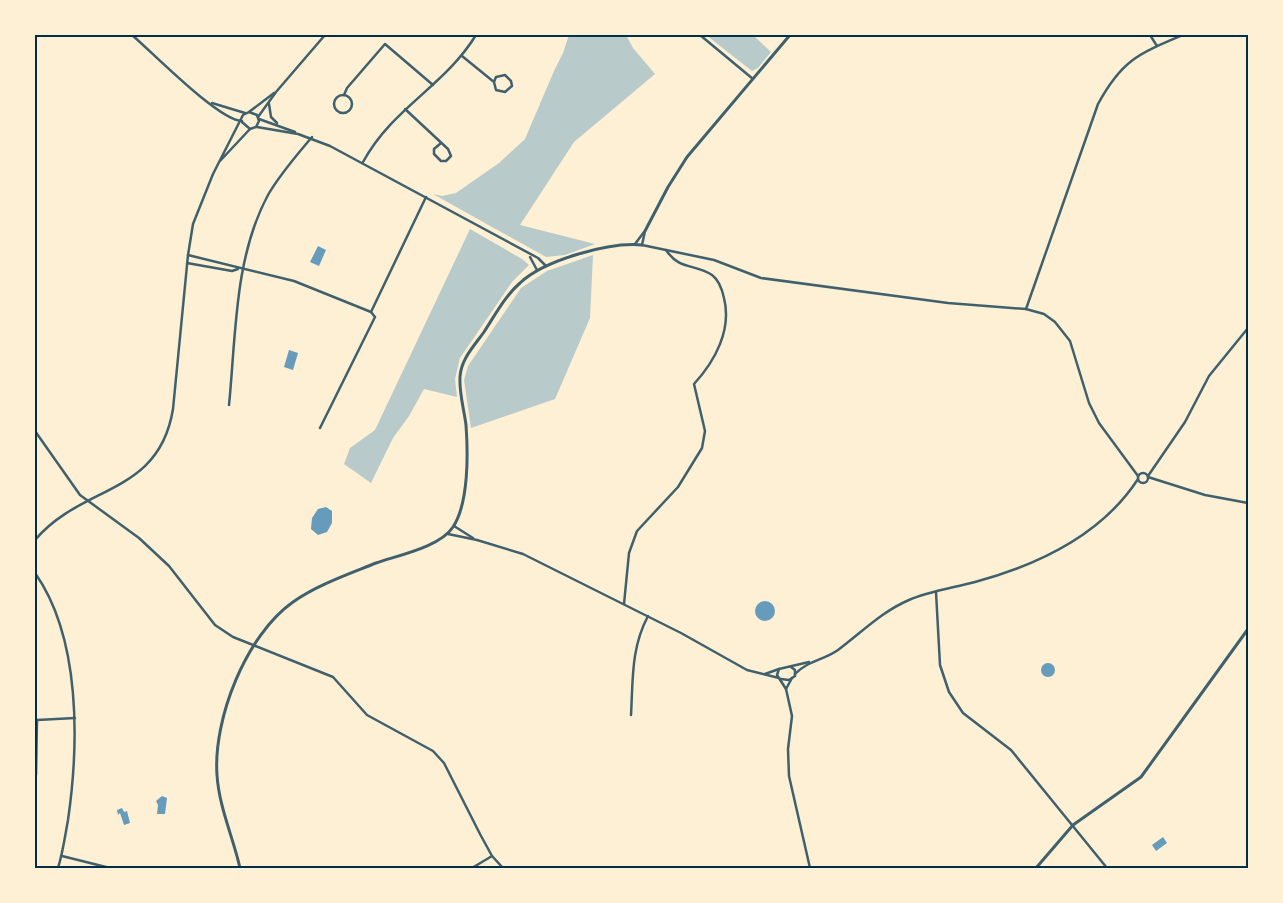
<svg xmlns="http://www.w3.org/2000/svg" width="1283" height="903" font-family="Jost,sans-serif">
<rect width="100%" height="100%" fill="#fdf0d5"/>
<g fill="#b9caca">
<path d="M569,35H626L633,48L655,74L574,142L520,225L595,244L565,255L546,257L433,194L442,196L456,193L499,163L525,139L554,71L563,53Z"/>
<path d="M706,35H753L771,52L758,68L752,71Z"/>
<path d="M470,229L522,259L529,265L512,282L460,358L455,379L457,397L424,389L409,416L393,438L371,483L344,464L350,448L375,430Z"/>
<path d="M593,255L590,318L555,399L471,428L464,380L468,366L521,288L547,271Z"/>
</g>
<g fill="#669bbc">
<path d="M318,246L326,250L319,266L310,262Z"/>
<path d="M289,350L298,353L293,370L284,367Z"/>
<path d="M326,507L332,511V523L327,532L318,535L311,529L312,518L318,509Z"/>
<circle cx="765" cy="611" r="10"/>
<circle cx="1048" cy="670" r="7"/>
<path d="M162,796L167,798L165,814H157L158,805L156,801Z"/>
<path d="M122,808L124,812L127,811L130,823L124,825L120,813L118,815L117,810Z"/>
<path d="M1163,837L1167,843L1156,851L1152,845Z"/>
</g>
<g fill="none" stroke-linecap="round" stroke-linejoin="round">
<g stroke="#3f606c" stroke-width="2.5">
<path d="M132,35C152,52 219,121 242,121"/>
<path d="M700,35L753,79"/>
<path d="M1150,35L1157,46"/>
<path d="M462,56L494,82L496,90L505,92L512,86L511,81L505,75L496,77L494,82"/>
<path d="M344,95L347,88L385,44L433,85"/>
<circle cx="343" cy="104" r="9"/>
<path d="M212,103L245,113"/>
<path d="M269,104L271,117L277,123"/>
<path d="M405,109L448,149L451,156L446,161H441L434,154V149L441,143"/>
<path d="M249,112L274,93"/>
<path d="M258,117L276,92L325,35"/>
<path d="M259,119L295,132"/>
<path d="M242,122L250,129"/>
<path d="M257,127L298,134L330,146L538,258L546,266"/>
<path d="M363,162C393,107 444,87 476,35"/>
<path d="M645,231L642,245L714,260L761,278L948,303L1026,309L1044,314L1055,322L1070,341L1089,403L1099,423L1138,476"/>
<path d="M635,244L644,232"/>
<path d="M188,255L294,281L371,312"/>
<path d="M530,257L537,270"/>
<path d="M187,263L232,271L238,269"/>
<path d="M1026,309L1098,104C1122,60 1138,54 1183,35"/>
<path d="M229,405C236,336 234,258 268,195C280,174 296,156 312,137"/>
<path d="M320,428L375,317L371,312L426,197"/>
<path d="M35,431L80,495L139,538L169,566L215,625L233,637L333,677L367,715L433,751L444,763L480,834L492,856L503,868"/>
<circle cx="1143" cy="478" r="5"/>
<path d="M1148,476L1185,422L1209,376L1248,328"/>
<path d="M1148,477L1205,495L1248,503"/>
<path d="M454,526L473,538"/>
<path d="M448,534L477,540L523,554L681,633L747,670L779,678"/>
<path d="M35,540C82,484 159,496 173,409L188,255L193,224L213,174L243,115L249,112L257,115L259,121L256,127L250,129L220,161"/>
<path d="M35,573C81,638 79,744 68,820C65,836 63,852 58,868"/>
<path d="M936,592L940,665L949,692L963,713L1011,750L1107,868"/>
<path d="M624,604L629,553L637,531L678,487L702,448L705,431L694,384C715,361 732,330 724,298C722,289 719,280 712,275C694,263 680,271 666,250"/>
<path d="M765,674L779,669"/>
<path d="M795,674C807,661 824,660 838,650C861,633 881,612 909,600C930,591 953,588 975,582C1038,565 1101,536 1138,479"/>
<path d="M792,678L786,689L777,675L779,669L809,662"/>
<path d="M781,679L789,680L795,676V670L791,667"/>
<path d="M786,689L792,716L788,749L789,776L810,868"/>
<path d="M631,715C633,679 631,648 648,616"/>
<path d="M36,775L37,720L75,718"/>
<path d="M62,856L110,868"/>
<path d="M472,868L492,856"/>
</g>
<g stroke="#3f606c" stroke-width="3">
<path d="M645,231L668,187L687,157L790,35"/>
<path d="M240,868C233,837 219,807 217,775C213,719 246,635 293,602C317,585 349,574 376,563C399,555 440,547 453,527C469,503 468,452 466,425C464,409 459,393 460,377C461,359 474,346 484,332C495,315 505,296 520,283C544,260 609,242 642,245"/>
<path d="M1036,868L1073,825L1141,777L1248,629"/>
</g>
</g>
<rect width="1283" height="903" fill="none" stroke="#fdf0d5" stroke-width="72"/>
<rect x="36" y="36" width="1211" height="831" fill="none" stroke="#003049" stroke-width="2"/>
</svg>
